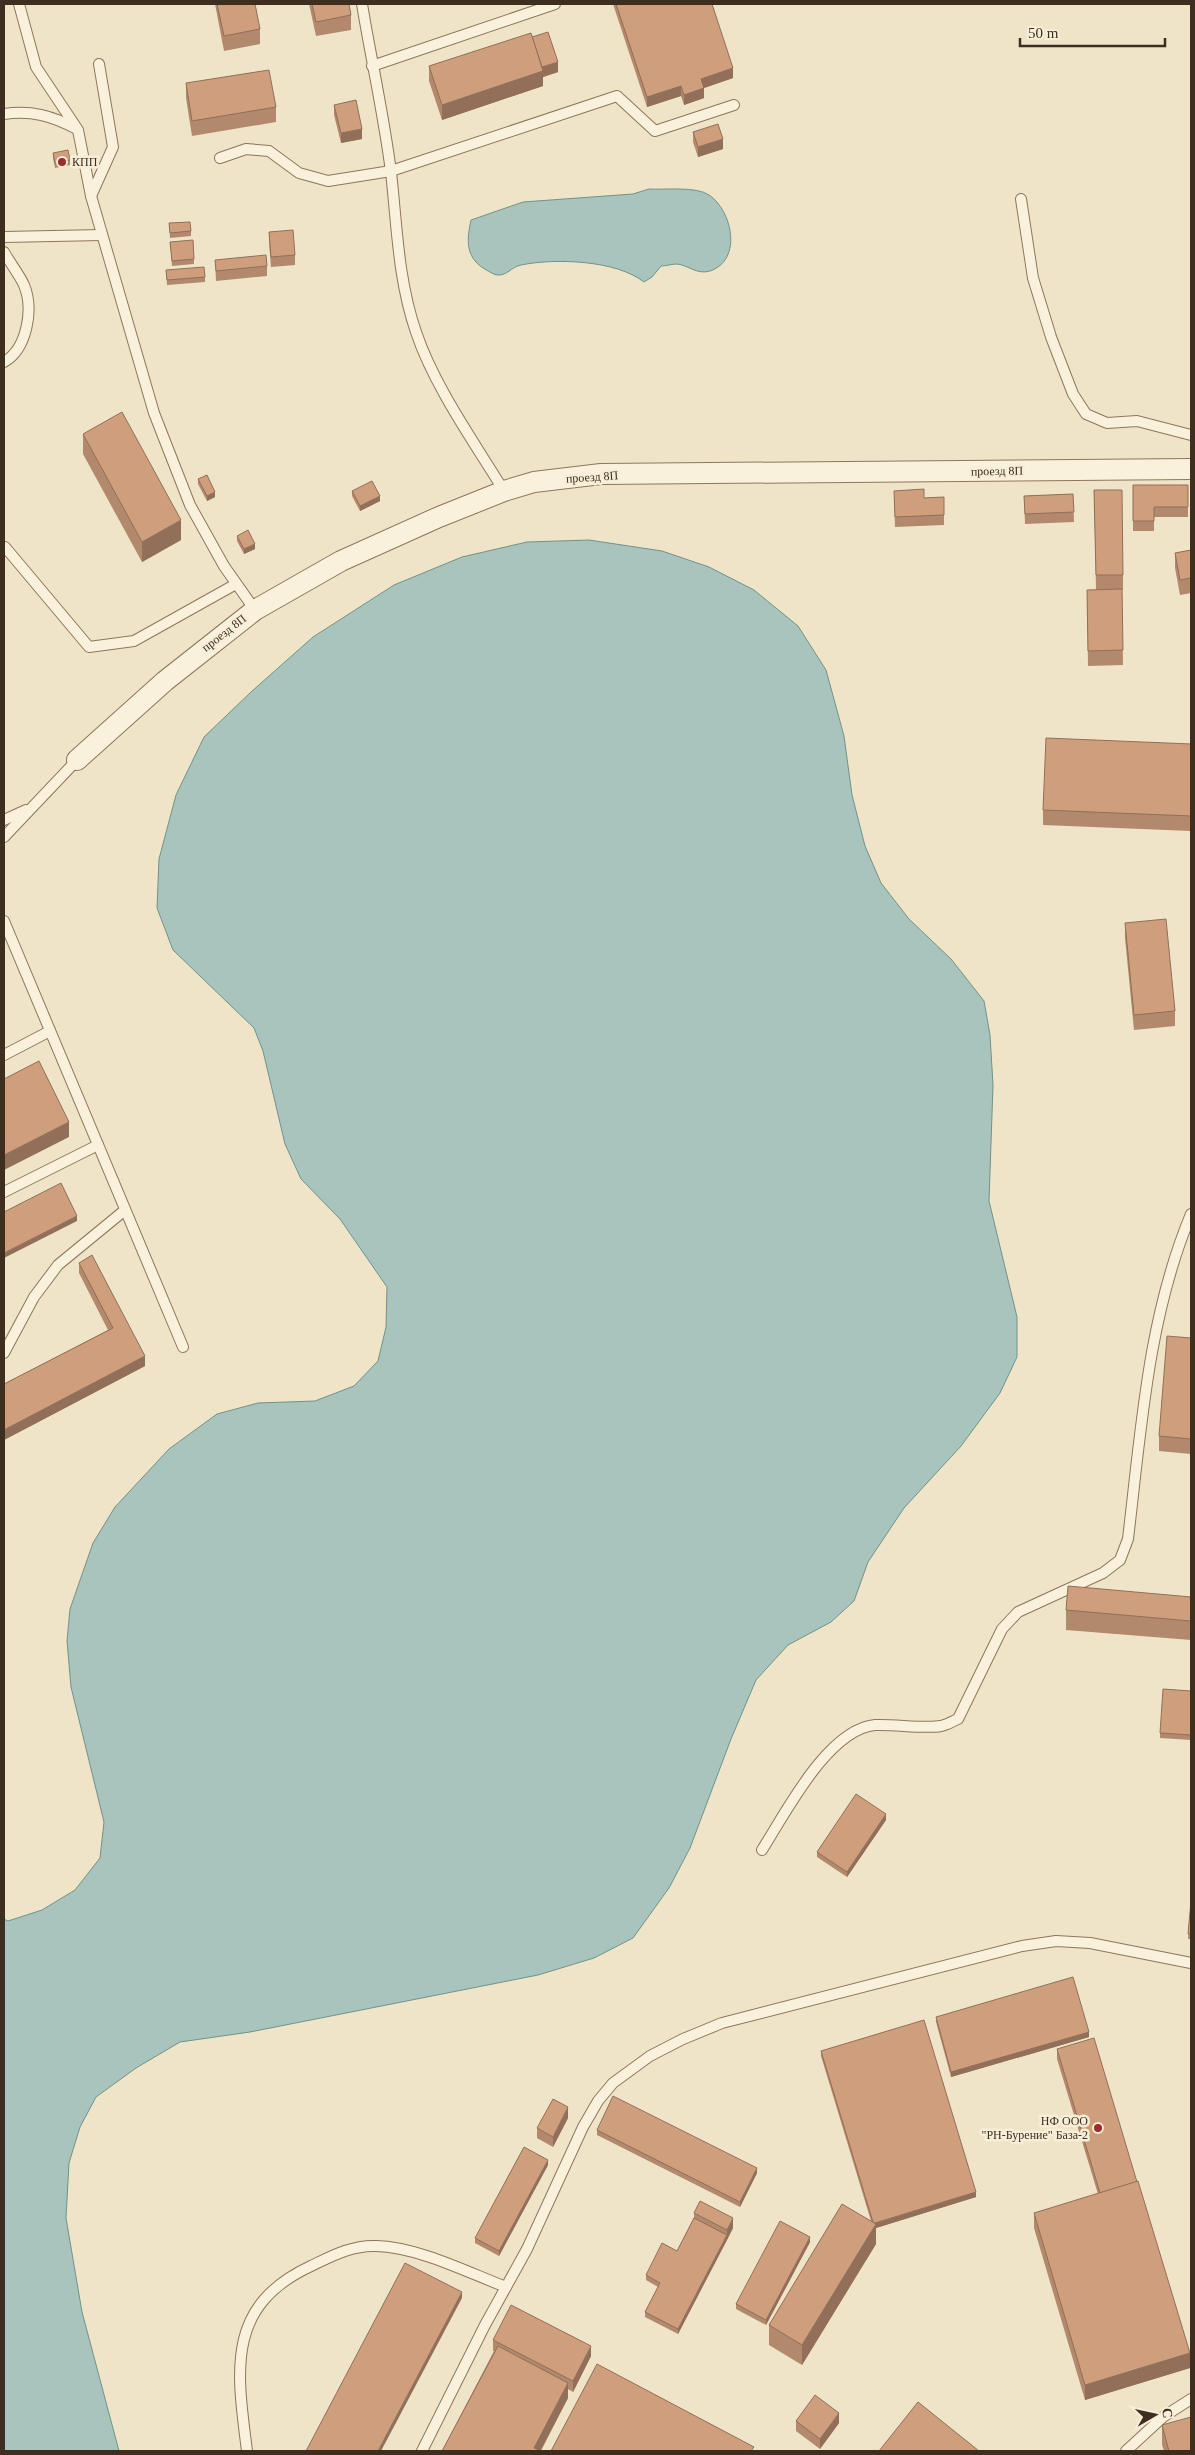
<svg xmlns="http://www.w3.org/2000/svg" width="1195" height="2455" font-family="'Times New Roman',serif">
<rect width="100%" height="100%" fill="#f0e4c8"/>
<g fill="#a9c4bc" stroke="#6f938a">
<path d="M649,189C665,190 696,186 709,195C732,210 743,260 710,271C697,275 688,265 677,264C672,264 666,266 661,266L652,277L644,282C616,260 555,258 521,265C511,267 507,276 497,275C492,274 487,270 483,268C465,256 467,239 471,220L523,202L633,194Z"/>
<path d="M589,540L662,551L709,567L754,590L798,626L826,670L844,736L852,795L865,846L881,883L909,919L951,959L984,1001L990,1035L993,1085L989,1201L1017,1317V1357L1000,1393L961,1446L904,1508L868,1562L854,1601L831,1622L788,1645L756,1680L731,1739L690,1848L669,1888L633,1938L594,1958L538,1975L250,2032L180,2042L136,2068L96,2097L80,2127L69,2163L66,2218L82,2312L119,2451H4V1919L8,1921L42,1910L75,1890L100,1858L104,1822L71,1687L67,1641L70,1609L93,1543L115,1507L169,1449L217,1414L258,1403L315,1401L354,1386L378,1361L386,1327L387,1287L340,1219L301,1179L285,1144L263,1051L254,1028L173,950L157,908L159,859L176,795L204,737L251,692L313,637L394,585L462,557L527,542Z"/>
</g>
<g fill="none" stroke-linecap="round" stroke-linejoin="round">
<defs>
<g id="lane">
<path d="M19,4L36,67L78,130L91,196L154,413L190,505L224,566L255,610"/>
<path d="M362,4C371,59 384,116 391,172C397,226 398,280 416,332C434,386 474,442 504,491"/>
<path d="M372,66L555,4"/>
<path d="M4,114C32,110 52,116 77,129"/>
<path d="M220,158L246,149L269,151L299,173L328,181L391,171L617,96L655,131L734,105"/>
<path d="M91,196L113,147L99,64"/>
<path d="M1021,199L1033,278L1051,337L1073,394L1086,414L1107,423L1137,421L1191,435"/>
<path d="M4,237L102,235"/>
<path d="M4,252C10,263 19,274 24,285C34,309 27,349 4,362"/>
<path d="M5,547L89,647L134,641L236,584"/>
<path d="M4,820L26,810"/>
<path d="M4,837L77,760"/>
<path d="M4,921L183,1347"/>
<path d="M4,1055L50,1031"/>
<path d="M4,1192L98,1145"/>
<path d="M4,1353L34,1297L58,1265L125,1210"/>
<path d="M762,1850C785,1814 828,1729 875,1725C894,1724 925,1729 941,1726C947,1725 953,1721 958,1719L1002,1629L1018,1612L1103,1573L1120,1560L1128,1539C1141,1430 1148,1317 1191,1214"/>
<path d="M247,2451C237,2371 225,2306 311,2266C332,2256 352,2245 376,2246C418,2247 467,2272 506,2287"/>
<path d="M422,2451L485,2325L527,2249L583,2127L598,2101L613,2083L650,2056L683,2039L722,2023L1022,1946L1056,1941L1090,1943L1191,1963"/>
<path d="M1126,2451L1163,2417L1191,2399"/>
</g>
<path id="street" d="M77,760L165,681L255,610L341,561L439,517L504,491L534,482L601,474L1191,469"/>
</defs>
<use href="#lane" stroke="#8d765c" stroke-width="12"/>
<use href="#street" stroke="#8d765c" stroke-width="22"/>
<use href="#lane" stroke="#faf1dc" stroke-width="10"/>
<use href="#street" stroke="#faf1dc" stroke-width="20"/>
</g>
<g fill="#b2896c">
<path d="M215,4H255L260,29V44L224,51Z"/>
<path d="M309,4H349L351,15V30L316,36Z"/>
<path d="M613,4H712L733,78L704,88V98L684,105L681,96L647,107Z"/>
<path d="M532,37L558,72L543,77V86L442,120L429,81V66Z"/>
<path d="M186,83L276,107V122L192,136L186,98Z"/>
<path d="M334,105L362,139L341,143L334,115Z"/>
<path d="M693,132L723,149L698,157L693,142Z"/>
<path d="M53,153L70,160V165L55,168L53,158Z"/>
<path d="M169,223L191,231V236L170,238Z"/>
<path d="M269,232L295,255V265L271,267L269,242Z"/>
<path d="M170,242L194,259V264L172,266Z"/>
<path d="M215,260L267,266V276L216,281Z"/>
<path d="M166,270L205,277V282L167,285Z"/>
<path d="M83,434L181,540L142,562L83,454Z"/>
<path d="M198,479L215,497L207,501L198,484Z"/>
<path d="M1133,485H1188V517H1154V531H1133Z"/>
<path d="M1094,490L1123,575V590H1122L1123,665L1088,666L1087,590H1096Z"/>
<path d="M352,491L380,501L360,511L352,496Z"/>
<path d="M894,491L924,498L944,497V525L895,527Z"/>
<path d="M1073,494L1074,522L1025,524L1024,496Z"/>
<path d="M237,536L255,549L244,554L237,541Z"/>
<path d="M1191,550V593L1180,595L1175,568V553Z"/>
<path d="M1191,744V831L1043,825V810Z"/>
<path d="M1125,923L1175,1011V1026L1134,1030L1125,938Z"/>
<path d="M79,1263L145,1366L4,1440V1384L108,1330L79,1273Z"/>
<path d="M1191,1338V1454L1159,1451V1436Z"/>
<path d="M1191,1597V1640L1066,1630V1610Z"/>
<path d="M1191,1691V1740L1160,1738V1733Z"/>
<path d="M886,1820L847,1877L817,1857V1852Z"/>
<path d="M1191,1901V1939H1188Z"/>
<path d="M936,2017L1089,2037L951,2077L936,2022Z"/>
<path d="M1057,2049L1190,2368L1085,2400L1034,2228V2213L1098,2194L1057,2059Z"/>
<path d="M821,2051L976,2197L876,2228V2244L802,2365L769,2345V2325L871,2221L821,2056Z"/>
<path d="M568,2118L553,2147L537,2138V2128Z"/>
<path d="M597,2130L757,2173L740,2207L597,2135Z"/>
<path d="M548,2165L499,2256L475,2243V2238Z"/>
<path d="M694,2213L733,2228L678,2334L645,2317V2312L658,2287L646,2280V2275L677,2251L694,2218Z"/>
<path d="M810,2242L766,2325L736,2309V2304Z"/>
<path d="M493,2340L591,2356L573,2392L568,2389V2398L541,2451H442L494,2351H493Z"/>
<path d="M796,2421L839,2423L820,2449L796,2431Z"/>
<path d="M1162,2425L1191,2451H1164L1162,2445Z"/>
</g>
<g fill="#916f58">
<path d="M558,62V72L543,77V86L442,120V105L540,68Z"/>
<path d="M733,68V78L701,89V79Z"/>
<path d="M681,86V96L647,107V97Z"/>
<path d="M704,88V98L684,105V95Z"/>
<path d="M362,129V139L341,143V133Z"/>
<path d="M723,139V149L698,157V147Z"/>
<path d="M215,492V497L207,501V496Z"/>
<path d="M380,496V501L360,511V506Z"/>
<path d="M181,520V540L142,562V542Z"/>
<path d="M255,544V549L244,554V549Z"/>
<path d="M69,1122V1137L4,1170V1155Z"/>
<path d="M77,1216V1221L4,1258V1253Z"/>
<path d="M145,1356V1366L4,1440V1430Z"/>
<path d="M886,1814V1820L847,1877V1872Z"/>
<path d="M1089,2032V2037L951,2077V2072Z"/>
<path d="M568,2107V2118L553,2147V2137Z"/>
<path d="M548,2160V2165L499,2256V2251Z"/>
<path d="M757,2168V2173L740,2207V2202Z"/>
<path d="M976,2192V2197L876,2228V2244L802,2365V2345L873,2224Z"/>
<path d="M733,2218V2228L727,2240V2230Z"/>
<path d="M727,2235V2240L678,2334V2329Z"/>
<path d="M810,2237V2242L766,2325V2320Z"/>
<path d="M462,2292V2298L381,2451H378Z"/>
<path d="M591,2346V2356L573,2392V2381Z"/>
<path d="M1190,2353V2368L1085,2400V2385Z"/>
<path d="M568,2383V2398L540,2451L534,2448Z"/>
<path d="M839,2413V2423L820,2449V2439Z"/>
</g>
<g fill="#cf9f7d" stroke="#916f58">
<path d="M217,4H255L260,29L224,36Z"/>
<path d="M312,4H349L351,15L316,22Z"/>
<path d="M616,4H712L733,68L701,79L704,88L684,95L681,86L647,97Z"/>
<path d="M548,32L558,62L542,67L532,37Z"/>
<path d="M531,33L543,71L442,105L429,66Z"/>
<path d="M269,70L276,107L192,121L186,83Z"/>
<path d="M356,100L362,129L341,133L334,105Z"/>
<path d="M718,124L723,139L698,147L693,132Z"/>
<path d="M68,150L70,160L55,163L53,153Z"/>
<path d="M190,222L191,231L170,233L169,223Z"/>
<path d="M293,230L295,255L271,257L269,232Z"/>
<path d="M193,240L194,259L172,261L170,242Z"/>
<path d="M266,255L267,266L216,271L215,260Z"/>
<path d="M204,267L205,277L167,280L166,270Z"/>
<path d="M122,412L181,520L142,542L83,434Z"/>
<path d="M207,475L215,492L207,496L198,479Z"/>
<path d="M372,481L380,496L360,506L352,491Z"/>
<path d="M1133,485H1188V507H1154V521H1133Z"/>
<path d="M924,489V498L944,497V515L895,517L894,491Z"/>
<path d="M1094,490H1122L1123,575H1096Z"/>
<path d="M1073,494L1074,512L1025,514L1024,496Z"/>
<path d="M248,530L255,544L244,549L237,536Z"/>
<path d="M1191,550V578L1180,580L1175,553Z"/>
<path d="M1122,589L1123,650L1088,651L1087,590Z"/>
<path d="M1046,738L1191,744V816L1043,810Z"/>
<path d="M1166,919L1175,1011L1134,1015L1125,923Z"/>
<path d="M39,1061L69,1122L4,1155V1079Z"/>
<path d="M61,1183L77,1216L4,1253V1212Z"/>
<path d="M92,1255L145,1356L4,1430V1384L113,1328L79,1263Z"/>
<path d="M1167,1336L1191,1338V1439L1159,1436Z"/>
<path d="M1068,1586L1191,1597V1621L1066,1610Z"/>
<path d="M1163,1689L1191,1691V1735L1160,1733Z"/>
<path d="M856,1794L886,1814L847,1872L817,1852Z"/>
<path d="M1191,1901V1934H1188Z"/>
<path d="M1073,1977L1089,2032L951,2072L936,2017Z"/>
<path d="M924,2020L976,2192L875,2223L873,2222L821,2051Z"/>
<path d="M1094,2038L1137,2182L1100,2193L1057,2049Z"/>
<path d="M613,2096L757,2168L740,2202L597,2130Z"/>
<path d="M553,2099L568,2107L553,2137L537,2128Z"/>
<path d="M524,2147L548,2160L499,2251L475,2238Z"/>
<path d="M1138,2181L1190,2353L1085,2385L1034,2213Z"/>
<path d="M700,2201L733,2218L727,2230L694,2213Z"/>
<path d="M842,2204L876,2224L802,2345L769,2325Z"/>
<path d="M694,2218L727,2235L678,2329L645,2312L660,2283L646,2275L662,2243L677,2251Z"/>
<path d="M780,2221L810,2237L766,2320L736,2304Z"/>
<path d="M405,2263L462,2292L378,2451H306Z"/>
<path d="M511,2305L591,2346L573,2381L493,2340Z"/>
<path d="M498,2346L568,2383L534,2448L541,2451H442Z"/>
<path d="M597,2364L754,2447L751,2451H551Z"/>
<path d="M815,2395L839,2413L820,2439L796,2421Z"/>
<path d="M918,2402L979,2451H879Z"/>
<path d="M1191,2417V2451H1169L1162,2425Z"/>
</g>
<g fill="#9e2a2b" stroke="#f7eed8" stroke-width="2">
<circle cx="62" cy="162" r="5"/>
<circle cx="1098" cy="2128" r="5"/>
</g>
<g text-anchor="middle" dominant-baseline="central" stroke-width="5" stroke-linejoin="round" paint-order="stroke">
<g font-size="12" fill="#3d2e20" stroke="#f7eed8" text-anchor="start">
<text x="72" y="162">КПП</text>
<text x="1088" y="2121" text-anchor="end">НФ ООО<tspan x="1088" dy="14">"РН-Бурение" База-2</tspan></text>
</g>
<g font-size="12" fill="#3d2e20" stroke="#f7eed8">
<text transform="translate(997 471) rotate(-1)">проезд 8П</text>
<text transform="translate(592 477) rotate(-4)">проезд 8П</text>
<text transform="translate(224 633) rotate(-38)">проезд 8П</text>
</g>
</g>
<rect width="1195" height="2455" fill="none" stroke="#3d2e20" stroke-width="10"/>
<g transform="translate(1155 2415) rotate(81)" stroke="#f7eed8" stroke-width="4" paint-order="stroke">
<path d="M0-4L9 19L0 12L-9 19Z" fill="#3d2e20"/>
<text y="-8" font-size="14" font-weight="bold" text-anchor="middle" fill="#3d2e20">С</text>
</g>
<path d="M1020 38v8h145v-8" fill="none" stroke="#3d2e20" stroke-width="2.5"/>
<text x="1028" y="38" font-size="15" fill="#3d2e20" stroke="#f7eed8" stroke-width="4" paint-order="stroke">50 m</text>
</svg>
